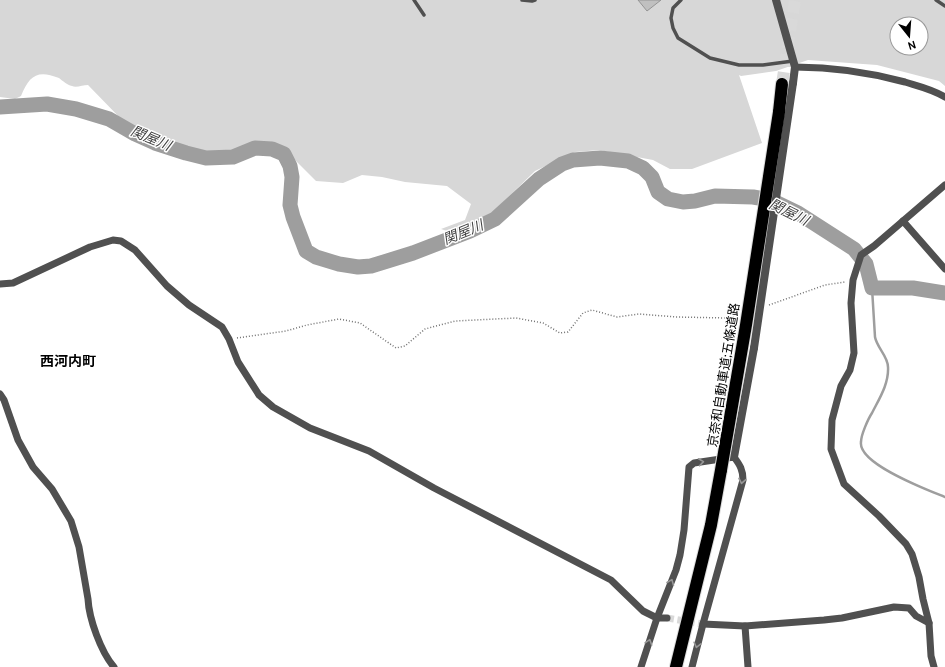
<svg xmlns="http://www.w3.org/2000/svg" width="945" height="667" font-family="Cabin,'Noto Sans JP',sans-serif">
<rect width="100%" height="100%" fill="#fff"/>
<path fill="#d7d7d7" fill-rule="evenodd" d="M0,0H945V86L939,81L877,65L808,60L776,71L741,76L739,75L762,143L692,169H670L653,160L599,150L575,152L535,171L493,212L453,233L441,229L465,220L471,204L447,186L405,182L382,177L362,175L343,183L316,181L290,155L275,144L258,143L217,154L205,152L186,147L160,139L123,121L88,85C83,85 76,88 72,86C67,85 63,81 59,78C37,69 29,76 21,96L15,99L0,97ZM897,24H921V48H897Z"/>
<g fill="none" stroke-linecap="round" stroke-linejoin="round">
<path stroke="#9e9e9e" stroke-width="2.5" d="M872,288L875,337C877,348 888,356 888,367C889,384 879,399 872,413C868,419 861,435 861,442C858,464 928,490 945,497"/>
<path stroke="#9e9e9e" stroke-width="15" d="M0,107L47,104L76,109L109,119L135,134L155,143L186,153L206,158L233,157L255,148L272,149L284,154L290,166L292,177L290,205L293,217L306,251L316,257L339,264L358,267L371,266L413,253L470,231L495,219L539,179L562,164L573,160L600,158L628,161L643,168L652,177L658,192L668,199L683,202L695,201L715,196L753,197L771,200L798,213L854,249L866,264L872,288H913L945,293"/>
</g>
<path fill="#c0c0c0" stroke="#949494" d="M638,0H661L647,11Z"/>
<g fill="none" stroke-linecap="round" stroke-linejoin="round">
<path stroke="#d9d9d9" stroke-width="7" stroke-dasharray="7 3.5" stroke-linecap="butt" d="M667,618L703,624"/>
<path stroke="#d9d9d9" stroke-width="12" stroke-dasharray="12 6" stroke-linecap="butt" d="M782,84L795,0"/>
<defs>
<g id="motorway">
<path d="M779,112L782,84"/>
<path d="M676,667L711,525L721,470"/>
</g>
</defs>
<use href="#motorway" stroke="#dbdbdb" stroke-width="14"/>
<g stroke="#727272" stroke-width="1.5" stroke-dasharray="1 2" stroke-linecap="butt">
<path d="M769,305L825,285L845,282"/>
<path d="M237,338L286,331L307,325L339,319L360,323L396,348L405,346L425,329L455,321L516,318L543,323L560,333L568,332L583,313L592,310L617,317L639,314L676,317L727,318L737,316"/>
</g>
<g stroke="#505050" stroke-width="3.5">
<path d="M414,0L424,15"/>
<path d="M522,0L532,1L535,0"/>
<path d="M681,0L673,8L671,18L673,28L678,38L710,58L739,65H763L793,61"/>
<path d="M936,0L945,6"/>
</g>
<g stroke="#505050" stroke-width="7">
<path d="M795,67C832,67 868,72 905,82C918,86 932,89 945,97"/>
<path d="M903,221L945,269"/>
<path d="M0,284L13,283L90,247L113,240L121,241L135,250L167,286L189,305L222,327L229,339L238,362L259,395L273,407L310,428L369,451L434,488L611,580L643,611L657,618H667"/>
<path d="M0,394L4,400L18,440L33,467L52,489L71,521L79,547L88,599C89,619 101,652 114,667"/>
<path d="M703,624L745,626L824,620L842,618L894,607L909,608L916,616L929,623"/>
<path d="M745,626L748,667"/>
<path d="M641,667L657,618L676,570L680,555L684,530L689,467L694,463L734,457C740,465 743,470 743,480L703,624L692,667"/>
<path d="M934,667L931,656L929,623L923,599L919,577L912,554L906,544L879,516L844,484L831,449L832,420L841,386L850,370L854,353L851,303L853,280L861,255L874,246L945,185"/>
</g>
<g stroke="#505050" stroke-width="8">
<path d="M776,0L795,67L793,83"/>
<path d="M734,457L754,348"/>
</g>
<use href="#motorway" stroke="#000" stroke-width="12"/>
<defs>
<path id="motorway-bridge" d="M721,470L746,325L779,112"/>
</defs>
<use href="#motorway-bridge" stroke="#dbdbdb" stroke-width="14" stroke-linecap="butt"/>
<path stroke="#505050" stroke-width="8" d="M754,348L793,83"/>
<use href="#motorway-bridge" stroke="#000" stroke-width="12"/>
</g>
<defs><path id="oneway-chevron" d="M-2-3.5L2.5 0L-2 3.5" fill="none" stroke-width="1.6" stroke-linecap="round" stroke-linejoin="round"/></defs>
<g stroke="#969696">
<use href="#oneway-chevron" transform="translate(701 462) rotate(-8)"/>
<use href="#oneway-chevron" transform="translate(742 481) rotate(101)"/>
<use href="#oneway-chevron" transform="translate(671 582) rotate(-68)"/>
<use href="#oneway-chevron" transform="translate(649 642) rotate(-72)"/>
<use href="#oneway-chevron" transform="translate(697 645) rotate(104)"/>
</g>
<g text-anchor="middle" dominant-baseline="central" stroke-width="3" stroke-linejoin="round" paint-order="stroke">
<g font-size="13" fill="#000" stroke="#fff">
<text transform="translate(723 375) rotate(-81)">京奈和自動車道;五條道路</text>
</g>
<g font-size="14" font-style="italic" fill="#3f3f3f" stroke="#fff">
<text transform="translate(151 138) rotate(23)">関屋川</text>
<text transform="translate(789 212) rotate(26)">関屋川</text>
<text transform="translate(463 232) rotate(-22)">関屋川</text>
</g>
<g font-size="14" font-weight="bold" fill="#000" stroke="#fff">
<text x="68" y="361">西河内町</text>
</g>
</g>
<g transform="translate(909 36) rotate(163)"><circle r="19" fill="#ffffff" stroke="#999999"/>
<path d="M0-3L7 15L0 10L-7 15Z" fill="#000000"/>
<text y="-6" font-size="11" font-weight="bold" text-anchor="middle" fill="#000000">N</text>
</g>
</svg>
